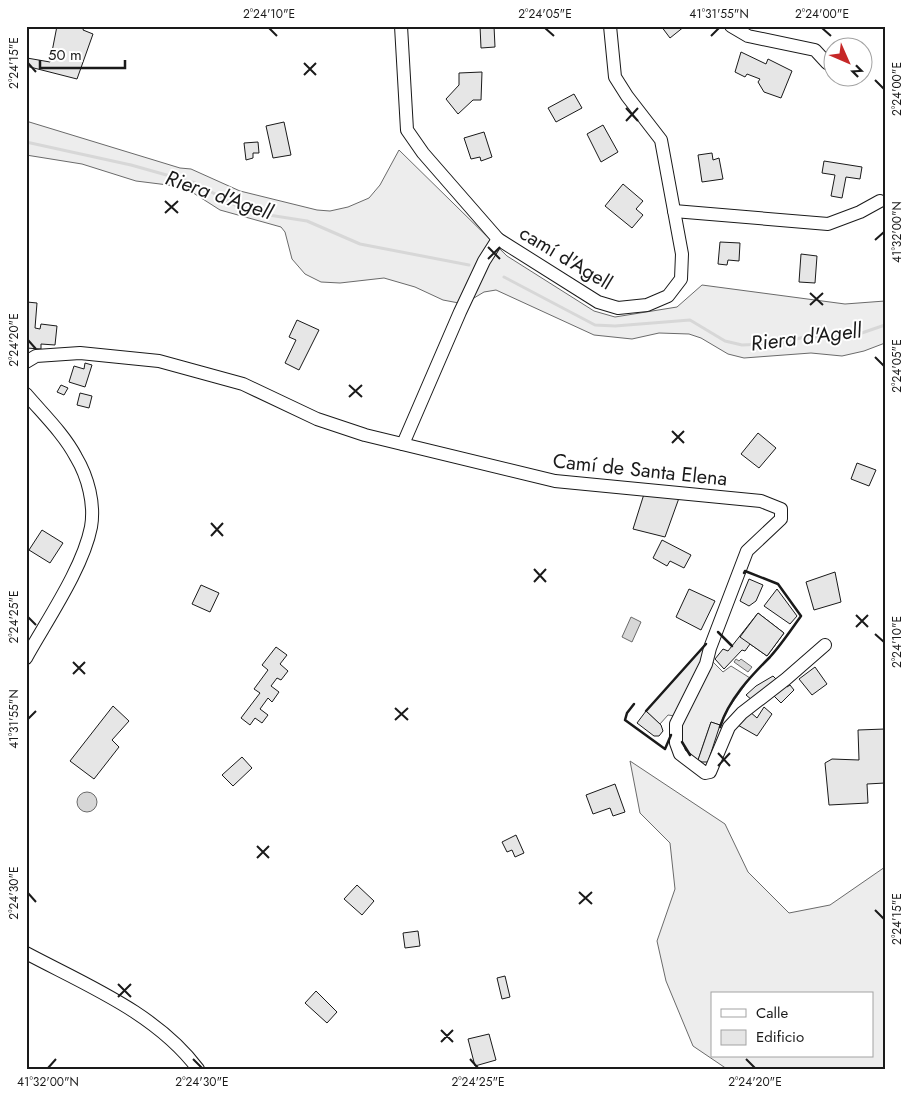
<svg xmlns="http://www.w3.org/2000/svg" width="911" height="1095" font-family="Jost,sans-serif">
<rect width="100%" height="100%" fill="#fff"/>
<g fill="#ededed" stroke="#6a6a6a" fill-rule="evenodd">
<path d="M26,121L180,168L191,169L240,191L317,210L330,211L348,207L369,198L380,185L399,150L507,256L594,311L615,317L677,307L702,285L845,304L885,301V343L864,351L842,356L811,353L744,358L728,354L701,338L689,334L659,333L632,339L594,335L496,290L484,292L464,304L443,300L415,287L384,278L340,283L321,282L305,274L292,259L285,232L281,227L220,210L184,187L136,181L82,164L26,155Z"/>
<path d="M707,643L703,665L675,716L668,715L660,724L646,711Z"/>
<path d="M713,662L723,672L731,666L750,678L725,713L720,725L711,722L698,760L688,753L683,745L680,736V724Z"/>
<path d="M630,761L725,824L748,872L789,913L830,905L885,867V1069H727L693,1046L666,981L657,941L675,889L670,843L640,813ZM712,994H872V1056H712Z"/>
</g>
<g fill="#d7d7d7" stroke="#6a6a6a">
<path d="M631,617L641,622L632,642L622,637Z"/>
<path d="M736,659L739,661L741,659L752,667L748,672L734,662Z"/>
<circle cx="87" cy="802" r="10"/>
</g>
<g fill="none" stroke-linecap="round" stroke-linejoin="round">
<g stroke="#d7d7d7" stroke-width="3">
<path d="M26,142L131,165L195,183L235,205L256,213L307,221L360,244L469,265"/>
<path d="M504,277L595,325L615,326L690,320L725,341L742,345L782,343L804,337L853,336L885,325"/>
</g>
</g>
<g fill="#e6e6e6" stroke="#1a1a1a">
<path d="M57,26H84L83,30L93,34L77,79L26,66L27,58L50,62Z"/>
<path d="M480,26H494L495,47L481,48Z"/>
<path d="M661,26H685L670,38Z"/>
<path d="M741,52L766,64L768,59L792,71L781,98L764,92L758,82L760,79L747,74L745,77L735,72Z"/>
<path d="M482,72L481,100H473L458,114L446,99L459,85V73Z"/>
<path d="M574,94L582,108L556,122L548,108Z"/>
<path d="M284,122L291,155L273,158L266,126Z"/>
<path d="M603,125L618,152L601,162L587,134Z"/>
<path d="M484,132L492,157L481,161L480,157L471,159L464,138Z"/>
<path d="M258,142L259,153H253V158L246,160L244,143Z"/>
<path d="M712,153L713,160L719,158L723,179L702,182L698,155Z"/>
<path d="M824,161L862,167L860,179L846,177L842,198L831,196L835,175L822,173Z"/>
<path d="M623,184L643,201L636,209L643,215L632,228L605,206Z"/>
<path d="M720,242L740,243L739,261L728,260L727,265L718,264Z"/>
<path d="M801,254L817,256L815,283L799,282Z"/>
<path d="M27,302L37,303L35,328L40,329L41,324L57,326L55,345L41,344V349L26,348Z"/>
<path d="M297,320L319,330L299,370L285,363L296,340L289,337Z"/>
<path d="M85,363L92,365L85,387L69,382L74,366L84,369Z"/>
<path d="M61,385L68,388L64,395L57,392Z"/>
<path d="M80,393L92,396L89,408L77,405Z"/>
<path d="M758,433L776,448L759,468L741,454Z"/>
<path d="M857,463L876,470L869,486L851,479Z"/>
<path d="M644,494L679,498L665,537L633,529Z"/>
<path d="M42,530L63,543L50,563L29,550Z"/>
<path d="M662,540L691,555L684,568L670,561L667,566L653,558Z"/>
<path d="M835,572L841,602L814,610L806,582Z"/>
<path d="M749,579L763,585L756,601L749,606L740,601Z"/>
<path d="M201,585L219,593L210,612L192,604Z"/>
<path d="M689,589L715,601L701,630L676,617Z"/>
<path d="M777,589L797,616L790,624L764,606Z"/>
<path d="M758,613L784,633L767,656L750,644L745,651L742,650L724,669L715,659L723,649L728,651Z"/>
<path d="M758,613L784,633L767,656L740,637Z"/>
<path d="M276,647L287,655L280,664L288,671L281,680L277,678L271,686L279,692L272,702L268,698L260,709L268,715L262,723L255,718L250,725L241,718L260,693L254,689L268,670L262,665Z"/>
<path d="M815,667L827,684L812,695L799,679Z"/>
<path d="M773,676L779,682L752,700L746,695L756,686Z"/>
<path d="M785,685L787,687L790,685L794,690L781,703L774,696Z"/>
<path d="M113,706L129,721L112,740L119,747L94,779L70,761Z"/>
<path d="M764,707L772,714L757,736L736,724L749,711L757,718Z"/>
<path d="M646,711L661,725L663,731L659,736H654L637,723Z"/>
<path d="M711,722L720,725L708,762H702L698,760Z"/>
<path d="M885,729V783L867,784L868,803L829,805L825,763L832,759L859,760L858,730Z"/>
<path d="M242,757L252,768L233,786L222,775Z"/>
<path d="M615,784L625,812L613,816L610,808L593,814L586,795Z"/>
<path d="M516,835L524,853L515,857L512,850L507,852L502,842Z"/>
<path d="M357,885L374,901L362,915L344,899Z"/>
<path d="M418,931L420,946L405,948L403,933Z"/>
<path d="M505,976L510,997L502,999L497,978Z"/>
<path d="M316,991L337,1012L327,1023L305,1003Z"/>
<path d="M489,1034L496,1060L475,1066L468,1039Z"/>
</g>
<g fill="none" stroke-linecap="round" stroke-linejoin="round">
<defs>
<g id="minor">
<path d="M401,26L407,130L423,153L498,239"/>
<path d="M731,26L748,36L815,50L827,63"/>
<path d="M674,211L828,224L860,212L880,201"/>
<path d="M26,362L36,356L80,353L159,361L243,384L317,419L365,435L555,481L761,501L781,509V519L747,551L710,648L706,664L676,724V743L680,754L705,773L710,772L729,727L742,713L786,679L825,645"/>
<path d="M26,394C43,414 64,434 76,457C88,477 95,504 91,527C83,568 47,620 26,658"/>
<path d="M403,444L460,312L484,261L498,239L598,302L618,308L647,305L668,296L681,279L682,254L661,140L627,96L615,77L610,26"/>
<path d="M26,953C86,985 156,1013 198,1069"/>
</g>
</defs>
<use href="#minor" stroke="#1a1a1a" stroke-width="14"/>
<use href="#minor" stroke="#fff" stroke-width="12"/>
<g stroke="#1a1a1a" stroke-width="2.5">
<path d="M718,632L732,646"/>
<path d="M634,704L627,713L625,720L665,749L671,735"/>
<path d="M646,711L706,644"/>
<path d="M720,727C729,699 750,677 770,657C781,645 791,630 801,616L778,584L745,571L744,573"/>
<path d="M682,742L690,755"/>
</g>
</g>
<path fill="none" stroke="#1a1a1a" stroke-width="2" d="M269,28L277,36M545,28L554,36M822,28L831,36M711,36L719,28M28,63L36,72M304,63L316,75M304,75L316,63M875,80L884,89M626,108L638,121M626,121L638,108M165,201L178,213M165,213L178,201M875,240L884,232M488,247L500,259M488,259L500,247M810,293L823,305M810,305L823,293M28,340L36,349M875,357L884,366M349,385L362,397M349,397L362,385M672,431L684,443M672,443L684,431M211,523L223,536M211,536L223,523M534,569L546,582M534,582L546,569M856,615L868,627M28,617L36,625M856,627L868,615M875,634L884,642M73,662L85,674M73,674L85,662M395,708L408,720M28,719L36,711M395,720L408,708M718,753L730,766M718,766L730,753M257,846L269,858M257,858L269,846M579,892L592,904M28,893L36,902M579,904L592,892M875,910L884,919M118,984L131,997M118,997L131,984M441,1030L453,1042M441,1042L453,1030M193,1059L202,1068M470,1059L478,1068M746,1059L755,1068M48,1068L56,1059"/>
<g text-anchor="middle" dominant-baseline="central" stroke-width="4" stroke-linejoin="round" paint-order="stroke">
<g font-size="20" fill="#1a1a1a" stroke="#fff">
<text transform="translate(566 258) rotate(31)">camí d'Agell</text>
<text transform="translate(640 470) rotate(6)">Camí de Santa Elena</text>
</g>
<g font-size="21" font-style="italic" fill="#1a1a1a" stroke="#fff">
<text transform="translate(219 195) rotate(19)">Riera d'Agell</text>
<text transform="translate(806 337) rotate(-7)">Riera d'Agell</text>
</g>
</g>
<rect width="911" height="1095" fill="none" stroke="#ffffff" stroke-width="55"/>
<rect x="711" y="992" width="162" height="65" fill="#ffffff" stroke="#a3a3a3"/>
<rect x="721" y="1009" width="25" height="8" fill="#ffffff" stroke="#a3a3a3"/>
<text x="756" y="1018" font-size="15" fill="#1a1a1a">Calle</text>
<rect x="721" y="1030" width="25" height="15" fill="#e6e6e6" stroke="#a3a3a3"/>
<text x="756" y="1042" font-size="15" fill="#1a1a1a">Edificio</text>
<g transform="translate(848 62) rotate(135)"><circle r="24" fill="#ffffff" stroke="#a3a3a3"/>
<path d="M0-4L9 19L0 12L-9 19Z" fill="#c62828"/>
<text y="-8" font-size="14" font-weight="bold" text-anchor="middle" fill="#1a1a1a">N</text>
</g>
<path d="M40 60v8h85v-8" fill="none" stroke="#1a1a1a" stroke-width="2.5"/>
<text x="48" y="60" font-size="15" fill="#1a1a1a" stroke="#ffffff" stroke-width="4" paint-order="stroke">50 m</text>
<rect x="28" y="28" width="856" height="1040" fill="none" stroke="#1a1a1a" stroke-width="2"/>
<g font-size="12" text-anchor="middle" fill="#1a1a1a">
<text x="269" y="18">2°24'10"E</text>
<text x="545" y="18">2°24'05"E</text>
<text x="719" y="18">41°31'55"N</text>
<text x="822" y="18">2°24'00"E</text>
<text transform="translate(14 63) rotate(-90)" y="4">2°24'15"E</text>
<text transform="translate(897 89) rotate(-90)" y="4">2°24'00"E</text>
<text transform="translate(897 232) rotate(-90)" y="4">41°32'00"N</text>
<text transform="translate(14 340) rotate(-90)" y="4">2°24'20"E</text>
<text transform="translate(897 366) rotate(-90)" y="4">2°24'05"E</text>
<text transform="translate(14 617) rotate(-90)" y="4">2°24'25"E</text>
<text transform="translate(897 642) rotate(-90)" y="4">2°24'10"E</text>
<text transform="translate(14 719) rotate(-90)" y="4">41°31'55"N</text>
<text transform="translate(14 893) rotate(-90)" y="4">2°24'30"E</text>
<text transform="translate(897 919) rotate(-90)" y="4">2°24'15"E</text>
<text x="48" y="1086">41°32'00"N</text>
<text x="202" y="1086">2°24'30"E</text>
<text x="478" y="1086">2°24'25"E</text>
<text x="755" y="1086">2°24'20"E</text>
</g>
</svg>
